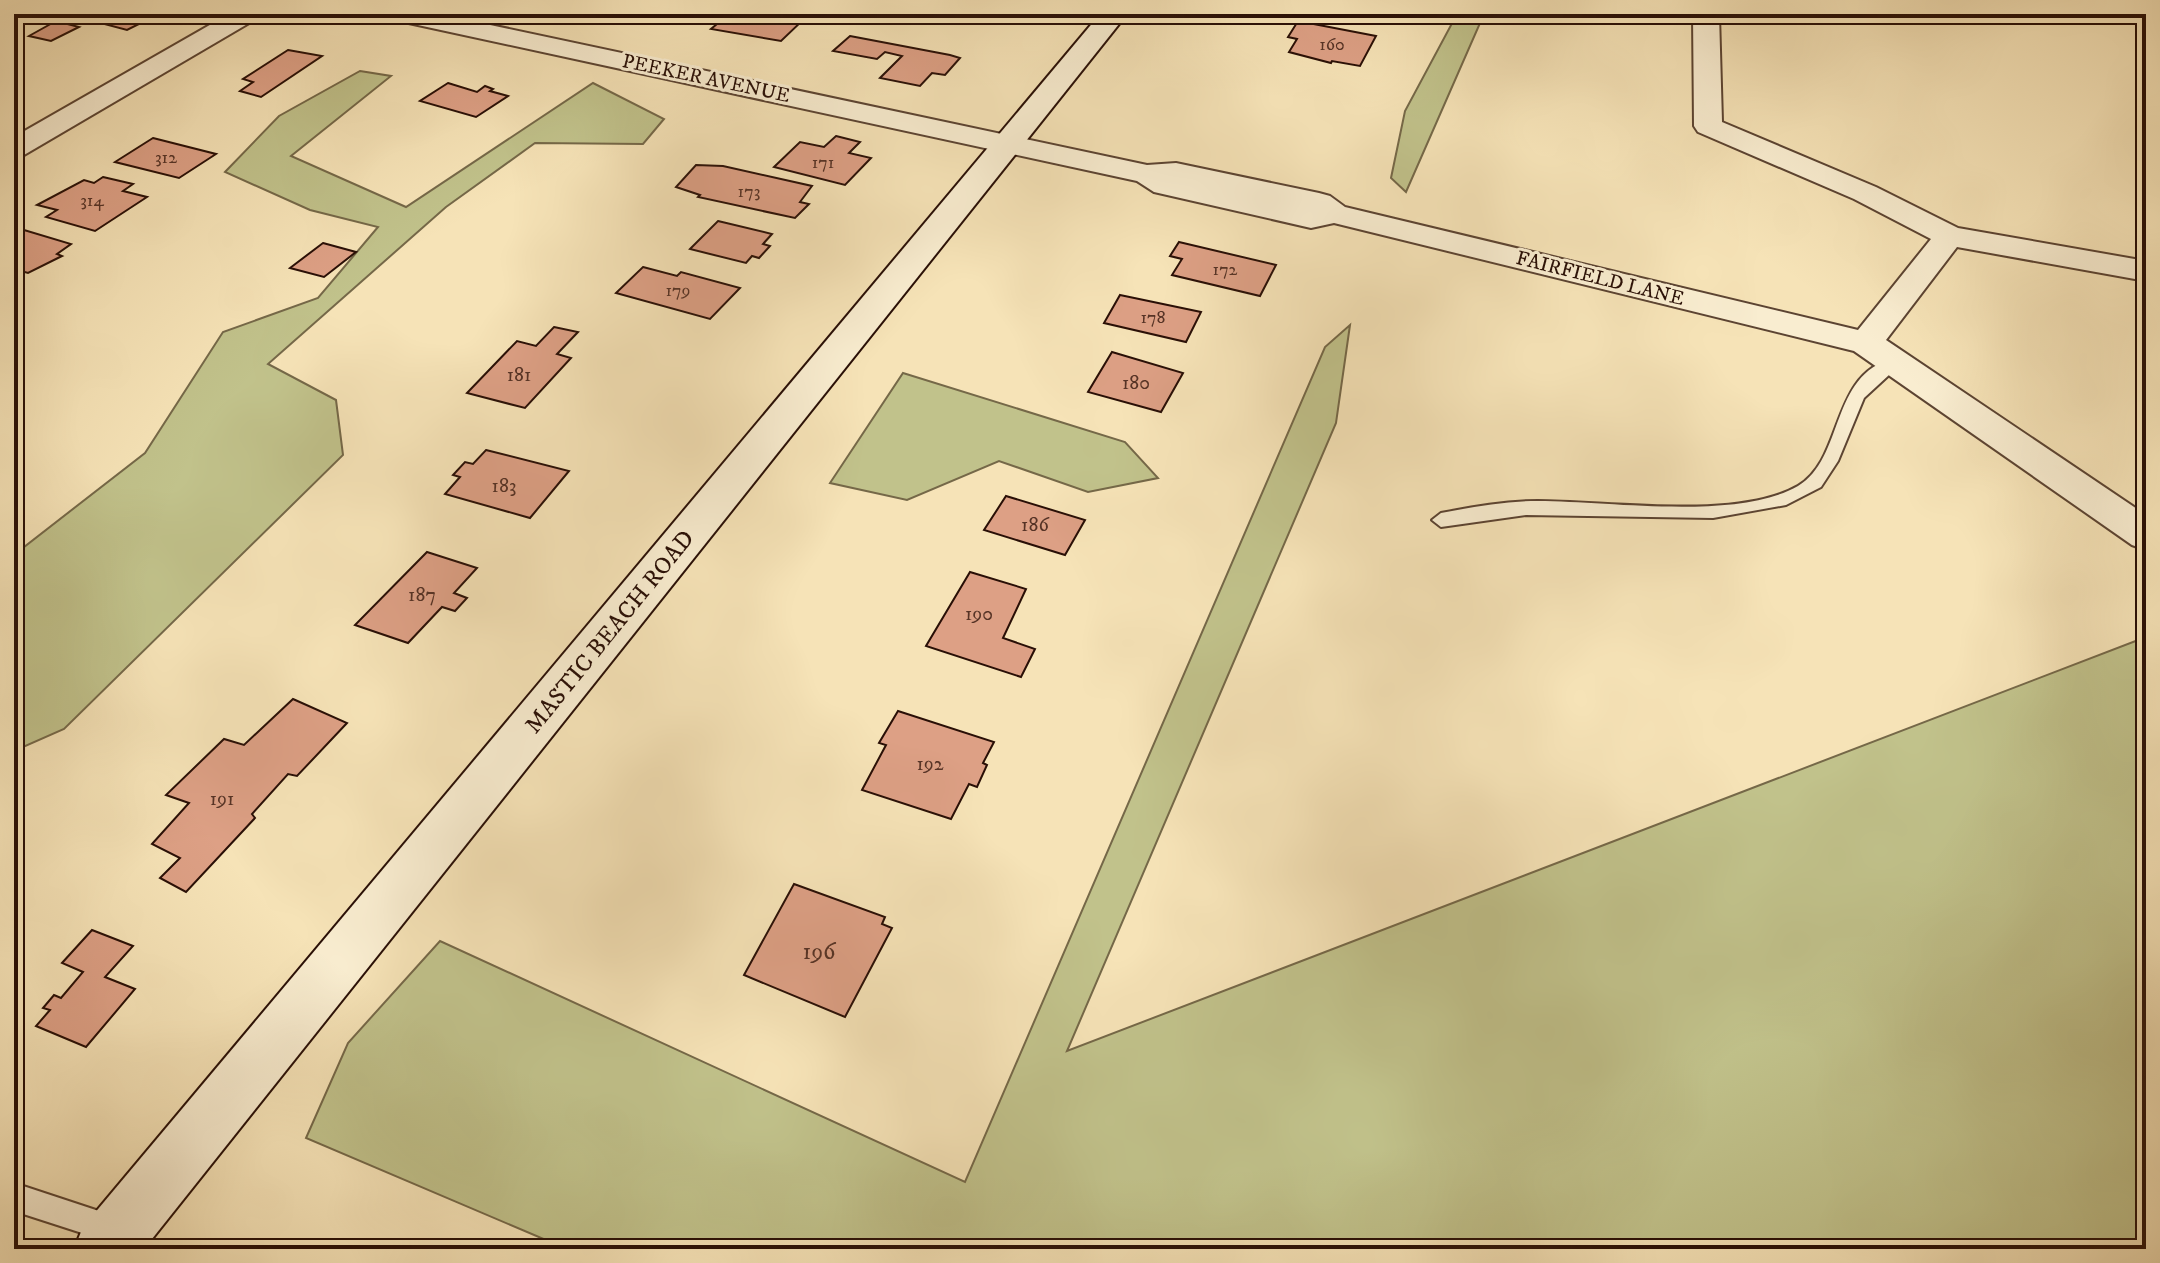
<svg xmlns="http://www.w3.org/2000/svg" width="2160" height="1263" font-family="'IM FELL DW Pica',serif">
<rect width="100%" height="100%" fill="#f6e3b7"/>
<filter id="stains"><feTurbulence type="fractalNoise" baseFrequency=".0025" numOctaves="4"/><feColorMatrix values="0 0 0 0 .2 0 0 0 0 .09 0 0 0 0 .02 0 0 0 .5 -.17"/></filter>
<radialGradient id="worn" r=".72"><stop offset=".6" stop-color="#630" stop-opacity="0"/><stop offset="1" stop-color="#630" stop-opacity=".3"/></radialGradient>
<g fill="#c1c28b" stroke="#756848" stroke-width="2">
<path d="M1457,14H1484L1406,192L1391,178L1405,111Z"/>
<path d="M360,71L391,76L291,156L406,207L593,83L664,119L643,144L535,143L446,207L268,364L336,400L343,455L64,729L14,751V550L24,547L145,453L223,332L318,298L378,227L310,210L225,172L279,116Z"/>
<path d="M1350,325L1336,423L1067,1051L2146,637V1249H567L306,1138L348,1043L440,941L965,1182L1325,347Z"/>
<path d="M903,373L1125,442L1158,478L1088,492L999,461L907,500L830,483Z"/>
</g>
<g fill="#dda085" stroke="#290f06" stroke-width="2">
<path d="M107,14H159L127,30L93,21Z"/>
<path d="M711,14H776L775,16L802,21L781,41L711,29L717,24L702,22Z"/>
<path d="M56,21L79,27L51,41L29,36Z"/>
<path d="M1298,21L1376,36L1360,66L1332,61L1331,63L1289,52L1297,39L1288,37Z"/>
<path d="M850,36L950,55L960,58L945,75L932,73L920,86L880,78L902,56L885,52L877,59L833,51Z"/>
<path d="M288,50L322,56L261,97L240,91L253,82L243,79Z"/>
<path d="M448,83L477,92L485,86L493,89L490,91L508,96L476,117L420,101Z"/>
<path d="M836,136L860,142L849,153L871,158L845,185L774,167L800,142L824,147Z"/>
<path d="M153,138L216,154L179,178L115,162Z"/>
<path d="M696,165L723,166L812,186L800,202L809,204L795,218L698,197L700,195L676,187Z"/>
<path d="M103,177L133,184L123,191L147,197L95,231L46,217L57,210L37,205L84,180L94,183Z"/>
<path d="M718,221L772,234L763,244L770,246L759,258L752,256L746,263L690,249Z"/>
<path d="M14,227L71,244L57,254L62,256L28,273L14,269Z"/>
<path d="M1179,242L1276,265L1260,296L1172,275L1182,259L1170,256Z"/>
<path d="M323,243L356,252L324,277L290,268Z"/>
<path d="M643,267L677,276L681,272L740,288L710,319L616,293Z"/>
<path d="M1120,295L1201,312L1186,342L1104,323Z"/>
<path d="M554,327L578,332L557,354L571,358L525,408L467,393L517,341L536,346Z"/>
<path d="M1112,352L1183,373L1161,412L1088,392Z"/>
<path d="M486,450L569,471L530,518L445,494L460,477L453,475L465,462L473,464Z"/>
<path d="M1006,496L1085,520L1065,555L984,530Z"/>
<path d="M427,552L477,568L454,593L467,598L455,611L442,607L408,643L355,625Z"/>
<path d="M970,572L1026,589L1003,638L1035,649L1021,677L926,646Z"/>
<path d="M293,699L347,723L297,776L288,774L252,814L255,818L186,892L160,878L180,858L152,844L189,803L166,795L224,739L244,745Z"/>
<path d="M898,711L994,742L983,763L987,765L977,787L969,784L951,819L862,790L886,745L879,743Z"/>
<path d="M794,884L885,917L882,924L892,928L845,1017L744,975Z"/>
<path d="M92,930L133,946L105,977L135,989L86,1047L36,1026L50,1010L43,1008L54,995L61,998L83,972L62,963Z"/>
</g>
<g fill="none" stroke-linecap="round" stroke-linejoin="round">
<defs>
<g id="lane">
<path d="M1894,358L1902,363L1864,398L1838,461L1821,487L1786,505L1713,518L1526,515L1441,527L1432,520L1441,513C1473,507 1505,501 1538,501C1609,501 1737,521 1798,486C1845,458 1829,375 1894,358Z"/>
<path d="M14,1183L123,1219L127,1229L123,1239L113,1243L14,1211Z"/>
</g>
<g id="street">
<path d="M229,14H260L256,19L24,155L14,158V137Z"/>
<path d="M391,14H439L1147,165L1176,163L1319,193L1330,196L1345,207L1858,330L1931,239L1854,199L1698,132L1694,126L1693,14H1719L1722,122L1876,187L1958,228L2146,261V281L1957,247L1886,340L2146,515V550L2132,545L1854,351L1334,223L1311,228L1154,192L1137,181L404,22L395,19Z"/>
</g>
<path id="secondary" d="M1100,14H1127L144,1249H74L83,1227Z"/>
</defs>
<use href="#lane" stroke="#5c4432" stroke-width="4"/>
<use href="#street" stroke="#5c4432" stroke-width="4"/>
<use href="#secondary" stroke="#290f06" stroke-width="4"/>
<use href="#lane" fill="#f9edd0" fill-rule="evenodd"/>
<use href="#street" fill="#f9edd0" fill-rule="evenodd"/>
<use href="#secondary" fill="#f9edd0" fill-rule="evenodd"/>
</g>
<g text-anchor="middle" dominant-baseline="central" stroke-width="6" stroke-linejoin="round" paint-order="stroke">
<g font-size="18" fill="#563326">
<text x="1332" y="45">160</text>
<text x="166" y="158">312</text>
<text x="823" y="163">171</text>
<text x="749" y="192">173</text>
<text x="92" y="201">314</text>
<text x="1225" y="270">172</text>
<text x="678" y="291">179</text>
<text x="1153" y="318">178</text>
</g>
<g font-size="20" fill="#290f06" stroke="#f9edd0">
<text transform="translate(706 79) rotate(12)">PEEKER AVENUE</text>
<text transform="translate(1600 279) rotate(14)">FAIRFIELD LANE</text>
</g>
<g font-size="20" fill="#563326">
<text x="519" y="375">181</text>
<text x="1136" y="383">180</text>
<text x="504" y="486">183</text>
<text x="1035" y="525">186</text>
<text x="422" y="595">187</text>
<text x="979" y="614">190</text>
<text x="930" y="764">192</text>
<text x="222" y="799">191</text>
</g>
<g font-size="24" fill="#290f06" stroke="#f9edd0">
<text transform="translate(610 632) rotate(-51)">MASTIC BEACH ROAD</text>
</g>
<g font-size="24" fill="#563326">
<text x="819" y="952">196</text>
</g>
</g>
<rect width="2160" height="1263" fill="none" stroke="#f6e3b7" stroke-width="48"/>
<rect x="16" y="16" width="2128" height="1231" fill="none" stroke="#290f06" stroke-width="4"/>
<rect x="24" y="24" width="2112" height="1215" fill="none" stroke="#290f06" stroke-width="2"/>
<rect width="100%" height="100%" filter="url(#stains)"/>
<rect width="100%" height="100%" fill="url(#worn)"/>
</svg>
